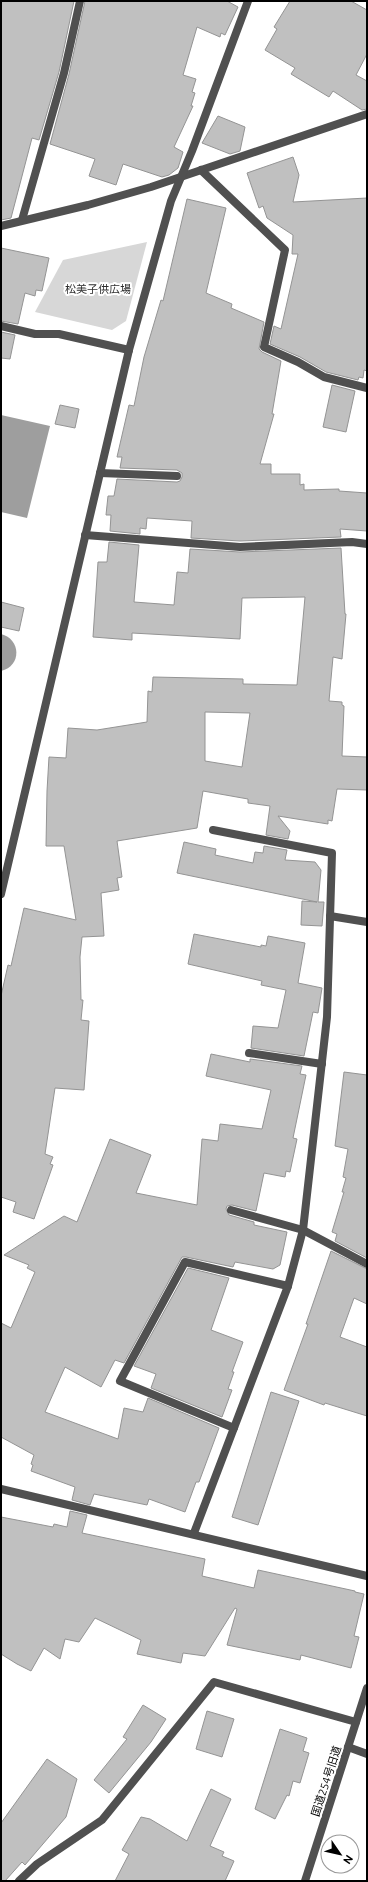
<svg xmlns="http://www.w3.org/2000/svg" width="368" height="1882" font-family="Ubuntu,'Noto Sans JP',sans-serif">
<rect width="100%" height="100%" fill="#fff"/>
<path fill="#d7d7d7" d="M147,242L126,321L112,330L35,312L63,260Z"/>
<g fill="#9e9e9e">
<path d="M1,415L50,426L27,518L1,512Z"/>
<path d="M1,634C21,639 22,666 1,671Z"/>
</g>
<g fill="#c0c0c0" stroke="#949494" fill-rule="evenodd">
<path d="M1,1H74L59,72L39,140L32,138L11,218L1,220Z"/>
<path d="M85,1H227L238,7L225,35L221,33L220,37L197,27L183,75L196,79L192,92L195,93L191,106H193L174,147L183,152L178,168L169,175L162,177L123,164L116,185L89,176L95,159L50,144L69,74Z"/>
<path d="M290,1H351L367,10V54L356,75L367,81V109L362,110L333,91L329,97L291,74L295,68L265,50L277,29L274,27Z"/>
<path d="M218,116L245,127L240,151L230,154L202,143Z"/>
<path d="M293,157L299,175L293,202L367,198V371L364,370L363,378L359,377L358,380L326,372L300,357L270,344L274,326L281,329L298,254H292L293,235L267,218L263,206L259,208L247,173Z"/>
<path d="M187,199L226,208L206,293L232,304L231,308L264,322L259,349L262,352L281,361L272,414H274L260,464H271V474H300V485L304,484V490L339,489V491L367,493V531L340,529L341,537L240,541L191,538L192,521L147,518L146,529L140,528V534L110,531L111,515H106L108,496H114L117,479L177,482L180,481L182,477V473L177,470L120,468L122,457H117L129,405L134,406L144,357L161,300L163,301Z"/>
<path d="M1,248L49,258L42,291L36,290L35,296L25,293L18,324L1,321Z"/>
<path d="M1,332L15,335L10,359L1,358Z"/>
<path d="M332,385L355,391L346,432L323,427Z"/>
<path d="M60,405L79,409L75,428L55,424Z"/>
<path d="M109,542L139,545L134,602L174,605L177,572L188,573L190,549L240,552L341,548L345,614H346L342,659L333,657L329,701L342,702V705L344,706L342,756L367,757V790L337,789L332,821L328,820V824L278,816L290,831L288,839L266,835L270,806L248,803V799L203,791L197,828L117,841L122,877L117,878L119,890L101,893L104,936L82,937L80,957L81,1000H83L81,1020L89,1021L84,1090L55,1088L45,1154L53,1157L50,1164L53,1165L34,1219L13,1212L16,1202L1,1197V996L8,965L11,966L24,908L76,920L64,846H46L47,791L49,757L66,758L68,728L97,730L147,722L148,691L152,692L153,677L243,679V684L297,685L305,597L242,598L240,639L132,633V640L93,637L98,562H107ZM205,712L250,713L242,767L205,761Z"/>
<path d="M1,602L24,608L19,631L1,627Z"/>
<path d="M184,842L216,849L215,855L253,863L255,852L263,853L264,846L287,850L285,860L315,862L321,870L318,902H324L322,926L301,925L302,901L317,902L177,873Z"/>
<path d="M194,934L261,947V945L266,946L268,936L305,943L298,983L322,988L318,1013L313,1012L304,1056L251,1048L253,1026L278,1028L286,990L261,985L262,981L188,964Z"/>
<path d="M211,1054L250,1062V1059L302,1066L300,1074L306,1075L293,1138L297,1139L290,1172L286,1171L285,1177L264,1173L256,1211L232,1205L227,1206L226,1209L229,1215L254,1222V1225L287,1232L280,1265L273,1269L235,1262L233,1267L186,1257H182L124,1363L115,1360L101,1387L65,1367L45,1412L118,1439L124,1408L143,1412L148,1398L219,1428L199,1482H196L185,1512L149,1499L147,1505L94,1494L90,1505L72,1500L75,1487L31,1471L33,1465L31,1464L34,1455L1,1437V1323L11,1328L35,1272L27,1268L29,1265L4,1255L64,1216L77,1222L110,1139L151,1155L136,1193L197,1205L202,1139L218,1141L220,1124L262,1129L271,1090L206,1076Z"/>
<path d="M344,1072L367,1075V1258L335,1241L337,1234L332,1232L344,1192H342L346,1178L343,1177L348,1149L335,1146Z"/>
<path d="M331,1251L367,1269V1304L354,1298L340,1337L367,1347V1416L325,1403L324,1405L284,1390L308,1324H306Z"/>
<path d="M188,1268L229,1278L211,1330L243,1342L232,1372H234L228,1389L232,1390L222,1417L151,1388L156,1374L134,1366Z"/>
<path d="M271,1392L299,1401L258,1525L232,1517Z"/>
<path d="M70,1511L87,1515L82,1533L205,1559L202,1576L254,1588L258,1570L355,1591V1592L364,1594L354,1636L359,1637L351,1668L301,1655L300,1660L227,1645L237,1609L235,1608L205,1656L183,1653L181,1663L137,1654L141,1640L95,1618L79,1642L65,1639L60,1659L44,1648L31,1671L17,1664L1,1654V1517L53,1527L54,1524L67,1527Z"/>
<path d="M143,1705L166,1719L151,1742L109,1793L94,1780L127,1739L123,1737Z"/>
<path d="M207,1711L234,1719L222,1757L196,1749Z"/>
<path d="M280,1729L307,1738L303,1751L309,1753L300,1783L293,1781L289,1796L287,1795L275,1819L255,1809Z"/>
<path d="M47,1759L77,1779L66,1817L25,1865L22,1862L5,1881H1V1823Z"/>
<path d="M211,1789L231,1799L210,1846L224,1852L222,1856L234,1861L225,1881H115L129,1854L122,1850L141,1817L150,1819L187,1841Z"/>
</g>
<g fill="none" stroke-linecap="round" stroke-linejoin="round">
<g stroke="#505050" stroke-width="8">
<path d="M22,220L64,73L80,1"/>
<path d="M100,473L177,476"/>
<path d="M249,1053L322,1064"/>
<path d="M231,1210L303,1230"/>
</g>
<g stroke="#505050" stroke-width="8">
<path d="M201,170L285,250L264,347L298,362L324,377L367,388"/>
<path d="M1,226L88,205L151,187L367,114"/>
<path d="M1,326L35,334H59L129,350"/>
<path d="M85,535L240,547L352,542L367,544"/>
<path d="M1,894L129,350L171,201L192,151L248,1"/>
<path d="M330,916L367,922"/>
<path d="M303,1230L367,1264"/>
<path d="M234,1428L120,1381L185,1262L288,1286"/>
<path d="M194,1533L288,1286L303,1230L327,1017L332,853L213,830"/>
<path d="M348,1747L367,1754"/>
<path d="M19,1881L37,1864L102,1820L214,1682L356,1722"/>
</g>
<g stroke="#505050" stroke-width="8">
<path d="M1,1489L367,1576"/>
<path d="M305,1881L367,1688"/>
</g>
</g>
<g text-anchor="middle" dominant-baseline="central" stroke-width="4" stroke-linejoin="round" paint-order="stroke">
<g font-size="11" fill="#2e2e2e" stroke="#fff">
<text x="98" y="289">松美子供広場</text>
</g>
<g font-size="11" fill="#000" stroke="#fff">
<text transform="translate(326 1781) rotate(-72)">国道254号旧道</text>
</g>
</g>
<rect width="368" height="1882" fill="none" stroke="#000000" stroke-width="4"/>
<g transform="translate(340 1854) rotate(124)"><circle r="19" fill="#ffffff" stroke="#999999"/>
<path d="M0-3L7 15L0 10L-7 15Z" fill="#000000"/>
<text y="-6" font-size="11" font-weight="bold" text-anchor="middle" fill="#000000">N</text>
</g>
</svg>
